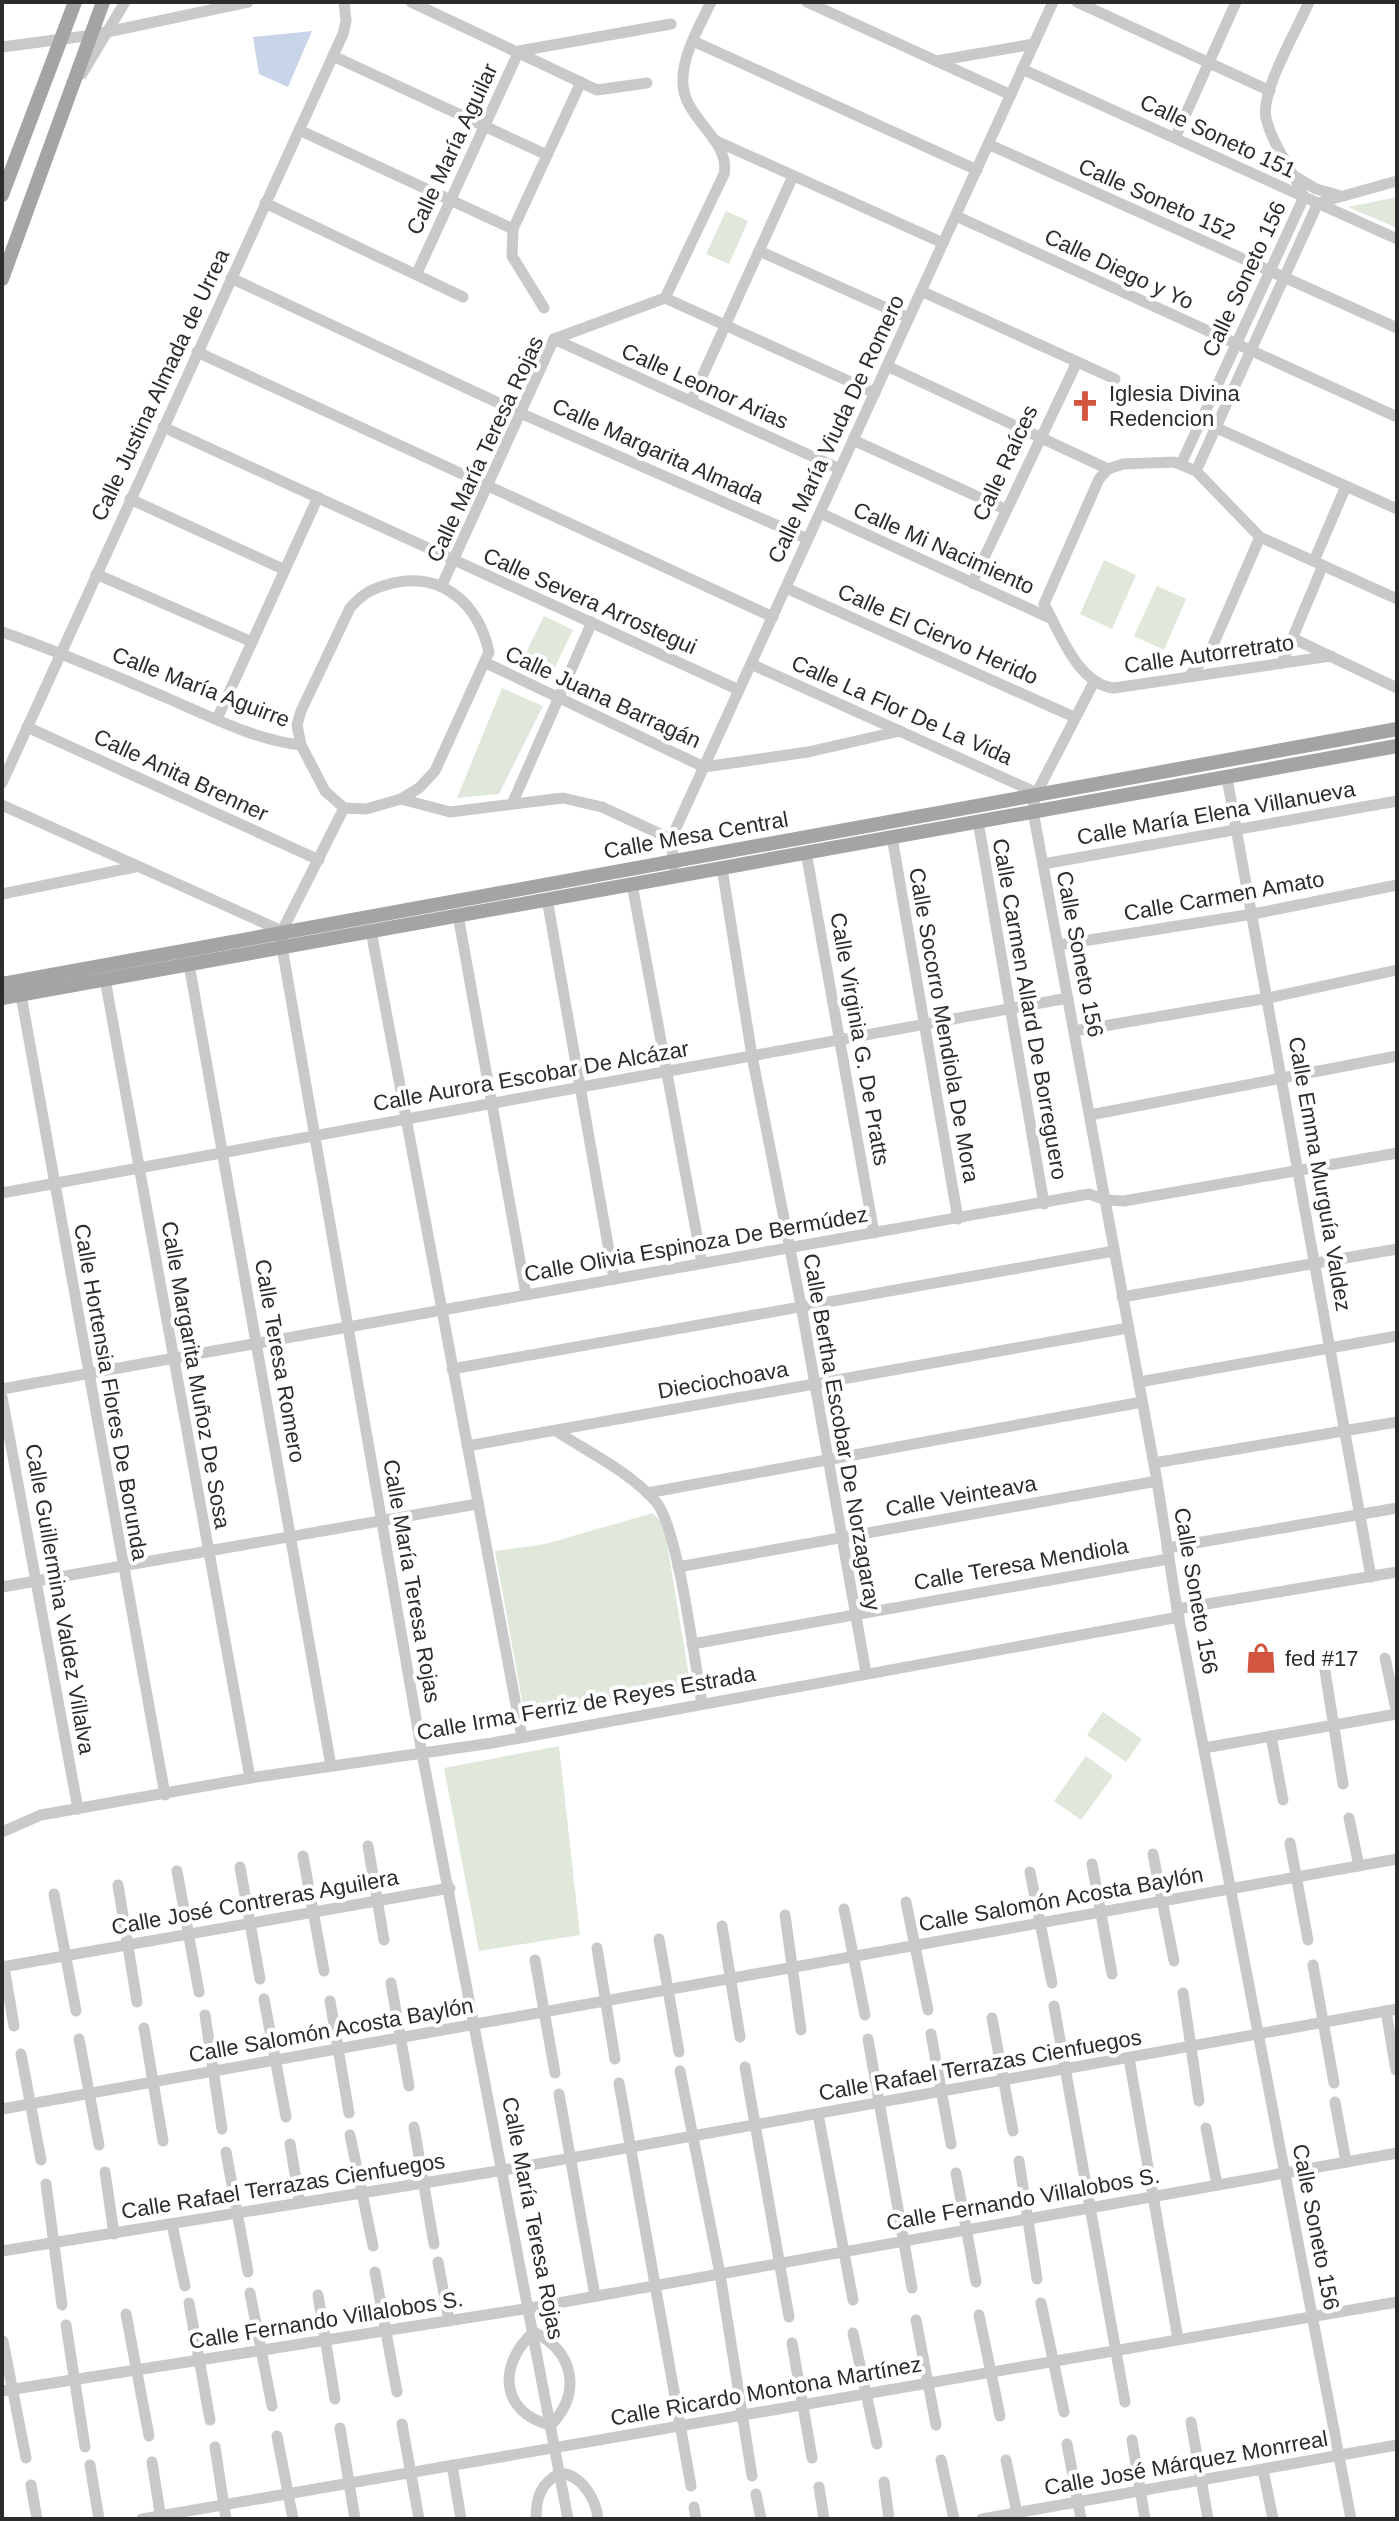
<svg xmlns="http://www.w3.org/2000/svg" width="1399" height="2521" font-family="Helvetica,sans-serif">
<rect width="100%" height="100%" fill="#fff"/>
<g fill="#dfe8db">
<path d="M1397,197V228L1348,207Z"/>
<path d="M726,211L748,221L729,264L706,254Z"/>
<path d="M1104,560L1136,575L1112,629L1080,614Z"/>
<path d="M1157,586L1186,599L1164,650L1134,636Z"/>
<path d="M544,616L573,630L551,675L522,661Z"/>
<path d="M502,688L543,706L499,794L457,798Z"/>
<path d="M653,1513L664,1525L691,1688L525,1717L495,1551L545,1544Z"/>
<path d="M1103,1712L1142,1739L1126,1762L1087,1735Z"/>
<path d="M559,1746L580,1935L479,1951L444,1768Z"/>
<path d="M1086,1756L1113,1776L1081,1820L1054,1801Z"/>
</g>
<path fill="#c8d4e7" d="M312,31L288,87L259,74L253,37Z"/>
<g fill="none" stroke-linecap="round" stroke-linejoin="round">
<g stroke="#c9c9c9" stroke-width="11">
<path d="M411,2L597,90L647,83"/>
<path d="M807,2L1011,95"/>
<path d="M1077,2L1270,91"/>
<path d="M693,41L977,170"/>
<path d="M2,47L93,35L248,2"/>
<path d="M333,56L547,155"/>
<path d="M936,61L1034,44"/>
<path d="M1022,69L1397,239"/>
<path d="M82,74L125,2"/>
<path d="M299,130L513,229"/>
<path d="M1175,138L1236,2"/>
<path d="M714,140L943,243"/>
<path d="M988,144L1397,328"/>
<path d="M1296,177L1316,189L1338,195"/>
<path d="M265,203L463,297"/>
<path d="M956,216L1397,417"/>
<path d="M759,251L909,318"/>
<path d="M417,273L519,51L671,24"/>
<path d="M231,278L520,413L808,539"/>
<path d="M921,291L1115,379"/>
<path d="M665,298L875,393"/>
<path d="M544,308L512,256L513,229L581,82"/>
<path d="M554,339L840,469"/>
<path d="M197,352L773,617"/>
<path d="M887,366L1108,469L1123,464L1174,462L1196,471L1260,537L1397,599"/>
<path d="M691,401L793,176"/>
<path d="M1201,421L1397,509"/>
<path d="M163,427L739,690"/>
<path d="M853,440L1005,509"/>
<path d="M1181,464L1304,197C1293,170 1273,147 1266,118C1260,92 1298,28 1309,2"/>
<path d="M1108,469L1099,479L1044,604C1060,633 1078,684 1114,688L1331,656"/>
<path d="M1196,471L1318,203L1397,181"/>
<path d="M130,499L285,570"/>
<path d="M820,513L1052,619"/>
<path d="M1314,561L1346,486"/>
<path d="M96,574L252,642"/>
<path d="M972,583L1077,362"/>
<path d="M442,585L554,339L665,298L724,174C731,141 685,119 683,85C681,57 699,27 711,2"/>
<path d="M786,588L1074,717"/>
<path d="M2,632C58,651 113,675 167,698C209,716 255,740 301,745L325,791L344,808"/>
<path d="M1292,638L1397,688"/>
<path d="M486,663L704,767L808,752L900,731"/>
<path d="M1282,663L1323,565"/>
<path d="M751,664L1037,793"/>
<path d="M1189,676L1210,652L1260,537"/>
<path d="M1094,682L1035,796L1033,811L1157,1481L1177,1609L1351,2519"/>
<path d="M217,719L318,497"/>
<path d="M27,727L319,860"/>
<path d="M301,745L297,725L301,711L350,608C363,593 373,588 393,583C442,572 478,603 489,652L435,771L419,788L401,799"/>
<path d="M1227,778L1371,1577"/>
<path d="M2,783L343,34L346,21L344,2"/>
<path d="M512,804L592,622"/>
<path d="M2,805L282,931"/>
<path d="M344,808L282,931V947L422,1753L568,2519"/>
<path d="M344,808L366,809L401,799L450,812L563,798L602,807L671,839"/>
<path d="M978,821L1044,1204"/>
<path d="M892,837L958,1219"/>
<path d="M806,852L874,1233"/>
<path d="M1043,864L1397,801"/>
<path d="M674,866L671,839L1053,2"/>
<path d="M722,868L752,1056L801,1305L866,1673"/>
<path d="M632,884L702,1263"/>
<path d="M2,894L135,867"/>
<path d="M547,899L614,1279"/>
<path d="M458,915L526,1294"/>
<path d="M371,931L522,1737"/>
<path d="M1058,945L1253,914L1397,885"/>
<path d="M189,964L331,1766"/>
<path d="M105,979L250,1778"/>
<path d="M21,995L165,1795"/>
<path d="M1074,1031L1268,998L1397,970"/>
<path d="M1090,1115L1397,1056"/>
<path d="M2,1193L1068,998"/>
<path d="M1122,1297L1397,1249"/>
<path d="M452,1369L1114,1251"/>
<path d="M1139,1382L1397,1336"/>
<path d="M2,1389L1089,1194L1106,1200L1124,1201L1397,1153"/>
<path d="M2,1397L78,1809"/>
<path d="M556,1431C588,1452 630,1472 656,1502C678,1527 695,1664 702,1704"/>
<path d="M467,1446L1128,1328"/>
<path d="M1154,1463L1397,1422"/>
<path d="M647,1493L1142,1402"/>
<path d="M1167,1548L1397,1508"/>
<path d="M678,1567L1157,1481"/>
<path d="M2,1587L477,1504"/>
<path d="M1177,1609L1397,1572"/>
<path d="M692,1644L1168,1559"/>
<path d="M1325,1671L1343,1784"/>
<path d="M1271,1736L1283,1800"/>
<path d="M1204,1748L1397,1714L1385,1658"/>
<path d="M1349,1818L1359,1866"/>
<path d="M2,1832L41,1815L250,1778L492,1743L1179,1617"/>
<path d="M1290,1843L1308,1940"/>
<path d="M368,1846L384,1940"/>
<path d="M1153,1854L1174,1961"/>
<path d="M303,1856L324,1971"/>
<path d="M1092,1864L1112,1974"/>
<path d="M240,1867L260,1979"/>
<path d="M177,1871L199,1992"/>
<path d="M1030,1872L1052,1983"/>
<path d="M118,1885L137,2002"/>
<path d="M54,1894L76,2011"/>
<path d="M906,1902L928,2010"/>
<path d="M844,1909L865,2015"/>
<path d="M785,1915L801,2030"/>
<path d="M722,1926L740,2037"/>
<path d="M659,1939L679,2052"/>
<path d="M597,1948L615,2059"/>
<path d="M535,1960L555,2073"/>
<path d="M1313,1965L1334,2083"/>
<path d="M2,1967L450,1888"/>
<path d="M4,1967L14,2026"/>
<path d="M391,1983L409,2086"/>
<path d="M1183,1993L1199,2101"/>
<path d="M264,1999L286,2117"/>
<path d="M330,2001L349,2113"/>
<path d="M1054,2006L1125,2402"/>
<path d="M1386,2011L1396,2070"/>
<path d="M205,2015L222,2129"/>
<path d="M992,2018L1013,2131"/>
<path d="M144,2028L163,2141"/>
<path d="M931,2034L951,2144"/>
<path d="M79,2039L99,2145"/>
<path d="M868,2039L912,2288"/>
<path d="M21,2054L41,2160"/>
<path d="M1129,2058L1178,2339"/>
<path d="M745,2067L789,2317"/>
<path d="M680,2071L720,2274L752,2476"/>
<path d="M619,2083L691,2486"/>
<path d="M559,2094L595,2296"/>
<path d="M1335,2102L1346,2162"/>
<path d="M2,2109L1397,1859"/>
<path d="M818,2114L853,2300"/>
<path d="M414,2127L434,2244"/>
<path d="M1206,2128L1217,2185"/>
<path d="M350,2135L373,2246"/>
<path d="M290,2144L300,2203"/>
<path d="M226,2152L248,2272"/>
<path d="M1019,2161L1037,2279"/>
<path d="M105,2172L114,2234"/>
<path d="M956,2173L976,2282"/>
<path d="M46,2184L62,2305"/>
<path d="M172,2224L185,2286"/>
<path d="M2,2251L504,2170L1397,2009"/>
<path d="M438,2262L449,2321"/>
<path d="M375,2272L397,2392"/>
<path d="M250,2293L272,2406"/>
<path d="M318,2295L335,2399"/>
<path d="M189,2303L210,2420"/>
<path d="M1041,2303L1064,2412"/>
<path d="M126,2314L149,2436"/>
<path d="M979,2315L1000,2416"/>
<path d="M916,2320L936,2425"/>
<path d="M66,2325L85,2447"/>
<path d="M534,2332C574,2352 582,2392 551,2425C499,2413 498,2363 534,2332Z"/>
<path d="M853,2333L877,2444"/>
<path d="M3,2341L26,2458"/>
<path d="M792,2343L812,2458"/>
<path d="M2,2391L530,2308L1397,2153"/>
<path d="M1191,2422L1208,2519"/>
<path d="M402,2424L419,2519"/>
<path d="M340,2428L355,2519"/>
<path d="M277,2436L293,2519"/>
<path d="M1132,2440L1145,2519"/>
<path d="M1067,2444L1081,2519"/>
<path d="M215,2447L226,2519"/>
<path d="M941,2460L954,2519"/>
<path d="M1006,2460L1018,2518"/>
<path d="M152,2462L161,2519"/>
<path d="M90,2465L99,2519"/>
<path d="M452,2465L461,2519"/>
<path d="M1263,2470L1273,2519"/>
<path d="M884,2482L889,2519"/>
<path d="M31,2485L37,2519"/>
<path d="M819,2487L824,2519"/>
<path d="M756,2494L761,2519"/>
<path d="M694,2507L696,2519"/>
<path d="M142,2519L1397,2302"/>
<path d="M536,2519C536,2498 540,2484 560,2473C582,2475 596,2499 598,2519"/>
<path d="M982,2519L1397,2445"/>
</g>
<g stroke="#a4a4a4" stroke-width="14">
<path d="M2,195L75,2"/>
<path d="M2,279L103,2"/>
<path d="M2,984L1397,729"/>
<path d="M2,998L1397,746"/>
</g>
</g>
<defs>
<symbol id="church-bare" viewBox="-9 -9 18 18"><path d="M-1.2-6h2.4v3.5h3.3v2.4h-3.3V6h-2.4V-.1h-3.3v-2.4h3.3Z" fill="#d2553f" stroke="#fff" stroke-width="2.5" paint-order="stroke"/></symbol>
<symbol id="shop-bare" viewBox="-9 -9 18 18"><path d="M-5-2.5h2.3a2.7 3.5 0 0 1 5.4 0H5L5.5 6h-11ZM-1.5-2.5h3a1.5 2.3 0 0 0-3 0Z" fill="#d2553f" stroke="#fff" stroke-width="2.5" paint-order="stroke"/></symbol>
</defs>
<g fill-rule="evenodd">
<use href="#church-bare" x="1063" y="384" width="44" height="44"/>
<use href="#shop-bare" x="1239" y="1636" width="44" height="44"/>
</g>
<g text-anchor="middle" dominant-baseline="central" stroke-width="8" stroke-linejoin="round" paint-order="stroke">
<g font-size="22" fill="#2c2c2c" stroke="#fff">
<text transform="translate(1218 136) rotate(25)">Calle Soneto 151</text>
<text transform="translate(452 149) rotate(-65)">Calle María Aguilar</text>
<text transform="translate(1157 199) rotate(24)">Calle Soneto 152</text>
<text transform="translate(1119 269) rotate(25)">Calle Diego y Yo</text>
<text transform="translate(1244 279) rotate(-65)">Calle Soneto 156</text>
<text transform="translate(160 385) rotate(-65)">Calle Justina Almada de Urrea</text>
<text transform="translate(705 386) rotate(24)">Calle Leonor Arias</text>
<text transform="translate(836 429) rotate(-65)">Calle María Viuda De Romero</text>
<text transform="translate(485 449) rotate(-65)">Calle María Teresa Rojas</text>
<text transform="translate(658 451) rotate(24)">Calle Margarita Almada</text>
<text transform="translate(1005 463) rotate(-65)">Calle Raíces</text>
<text transform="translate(944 548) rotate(24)">Calle Mi Nacimiento</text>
<text transform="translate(590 601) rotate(24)">Calle Severa Arrostegui</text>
<text transform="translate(938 634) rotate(24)">Calle El Ciervo Herido</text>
<text transform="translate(1209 654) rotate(-8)">Calle Autorretrato</text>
<text transform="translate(201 687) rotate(21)">Calle María Aguirre</text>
<text transform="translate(603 697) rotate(25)">Calle Juana Barragán</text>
<text transform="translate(902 710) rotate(24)">Calle La Flor De La Vida</text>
<text transform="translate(181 775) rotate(25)">Calle Anita Brenner</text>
<text transform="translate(1216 813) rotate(-10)">Calle María Elena Villanueva</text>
<text transform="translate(696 835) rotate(-10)">Calle Mesa Central</text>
<text transform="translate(1224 896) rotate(-10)">Calle Carmen Amato</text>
<text transform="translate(1080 954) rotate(79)">Calle Soneto 156</text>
<text transform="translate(1030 1009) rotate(80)">Calle Carmen Allard De Borreguero</text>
<text transform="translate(944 1025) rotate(80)">Calle Socorro Mendiola De Mora</text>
<text transform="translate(860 1039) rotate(80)">Calle Virginia G. De Pratts</text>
<text transform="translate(531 1076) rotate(-10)">Calle Aurora Escobar De Alcázar</text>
<text transform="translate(1320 1174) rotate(80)">Calle Emma Murguía Valdez</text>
<text transform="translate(696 1244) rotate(-10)">Calle Olivia Espinoza De Bermúdez</text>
<text transform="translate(280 1361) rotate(80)">Calle Teresa Romero</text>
<text transform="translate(196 1375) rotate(80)">Calle Margarita Muñoz De Sosa</text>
<text transform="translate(723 1380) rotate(-10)">Dieciochoava</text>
<text transform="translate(111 1392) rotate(80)">Calle Hortensia Flores De Borunda</text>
<text transform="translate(842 1432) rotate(80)">Calle Bertha Escobar De Norzagaray</text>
<text transform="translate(961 1496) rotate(-10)">Calle Veinteava</text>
<text transform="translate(1021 1564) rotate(-10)">Calle Teresa Mendiola</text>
<text transform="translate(412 1581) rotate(80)">Calle María Teresa Rojas</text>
<text transform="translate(1196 1591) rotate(80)">Calle Soneto 156</text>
<text transform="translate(60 1599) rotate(80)">Calle Guillermina Valdez Villalva</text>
<text transform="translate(586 1703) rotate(-10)">Calle Irma Ferriz de Reyes Estrada</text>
<text transform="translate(1061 1899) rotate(-10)">Calle Salomón Acosta Baylón</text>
<text transform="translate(255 1902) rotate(-10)">Calle José Contreras Aguilera</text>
<text transform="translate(331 2030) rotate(-10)">Calle Salomón Acosta Baylón</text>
<text transform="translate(980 2065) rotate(-10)">Calle Rafael Terrazas Cienfuegos</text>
<text transform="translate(283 2186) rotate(-9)">Calle Rafael Terrazas Cienfuegos</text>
<text transform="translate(1023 2199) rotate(-10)">Calle Fernando Villalobos S.</text>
<text transform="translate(533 2218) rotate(79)">Calle María Teresa Rojas</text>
<text transform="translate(1316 2227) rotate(79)">Calle Soneto 156</text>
<text transform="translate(326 2320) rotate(-9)">Calle Fernando Villalobos S.</text>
<text transform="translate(766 2391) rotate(-10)">Calle Ricardo Montona Martínez</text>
<text transform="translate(1186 2463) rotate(-10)">Calle José Márquez Monrreal</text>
</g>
<g font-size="22" fill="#2c2c2c" stroke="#fff" text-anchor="start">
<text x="1109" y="393">Iglesia Divina<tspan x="1109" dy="25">Redencion</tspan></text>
<text x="1285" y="1658">fed #17</text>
</g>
</g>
<rect width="1399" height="2521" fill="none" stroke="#2c2c2c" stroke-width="8"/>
</svg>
